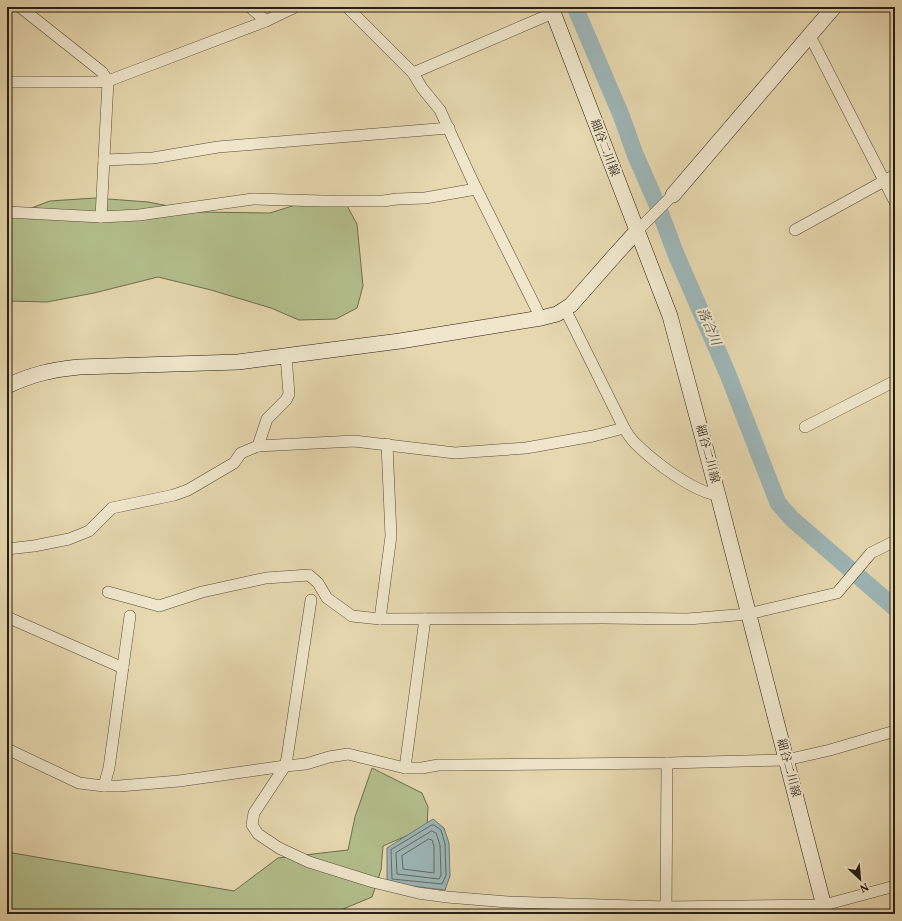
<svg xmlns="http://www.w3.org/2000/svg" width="902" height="921" font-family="Vollkorn,'Noto Serif JP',serif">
<rect width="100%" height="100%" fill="#e6d8af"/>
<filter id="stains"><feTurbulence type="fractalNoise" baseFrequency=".005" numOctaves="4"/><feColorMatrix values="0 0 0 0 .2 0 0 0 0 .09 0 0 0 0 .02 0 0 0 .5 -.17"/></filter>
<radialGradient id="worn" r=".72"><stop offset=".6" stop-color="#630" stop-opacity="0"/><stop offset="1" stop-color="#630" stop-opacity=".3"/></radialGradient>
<g fill="#b3bf8c" stroke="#6d6e4e">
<path d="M95,198L148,202L200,212L270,213L311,200L345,202L357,224L363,286L357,308L336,319L299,320L271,308L211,290L158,277L94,293L47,302L7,301V219L18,213L50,201Z"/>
<path d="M372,768L422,793L428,807L427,827L383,846L381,870L372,897L331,914H7V852L234,891L278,858L348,850L355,817Z"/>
</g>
<path fill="#9db6b7" stroke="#6e7974" d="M433,819L444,828L449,843L450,876L445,890L387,883V848Z"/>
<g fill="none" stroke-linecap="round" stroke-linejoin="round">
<g stroke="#626a64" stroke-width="1">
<path d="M432,825H434L441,830L445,844L446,875L442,884L392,879L391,850Z"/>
<path d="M432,831L436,833L440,845L441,875L439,879L397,874L396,853Z"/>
<path d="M429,839L432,840L434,846V873L403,869L402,856Z"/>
</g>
<path stroke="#9db6b7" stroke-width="17" d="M575,7L621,115L635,154L659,209L675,252L727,372L778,503L791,518L895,608"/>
<defs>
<g id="street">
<path d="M20,7L102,72L108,81L101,217"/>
<path d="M250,7L266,21"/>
<path d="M347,7L413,73L422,88L440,110L473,182L541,318"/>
<path d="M810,36L895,202"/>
<path d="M413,73L553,13"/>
<path d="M7,82H96L108,81L266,21L295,7"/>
<path d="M104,160L153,158L218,147L449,128"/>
<path d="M7,212L101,217L139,215L253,199L323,201H383L397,199L425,198L476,189"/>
<path d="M795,230L895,175"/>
<path d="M636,232L673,195"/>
<path d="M565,309L624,428C627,433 631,439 635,443C653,461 693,492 718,495"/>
<path d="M805,427L895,381"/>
<path d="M258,446L267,419L286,400L289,394L286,356"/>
<path d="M7,549L34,546L69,539L89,531L112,508L174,495L188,490L234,463L241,453L258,446L354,441L455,453L526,448L593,436L624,428"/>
<path d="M108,592L159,606L202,592L266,578L309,575L318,583L327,598L352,616L380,619L603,618L688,619L748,614L837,593L871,553L895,541"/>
<path d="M311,600L287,758L285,766L254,813L252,825L258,834L279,848L309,862L373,882L418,893L447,897L508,902L666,907L824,905L895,886"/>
<path d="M7,617L123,668"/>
<path d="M380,619L391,536L387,444"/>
<path d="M7,749L79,783L104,786H119L179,781L285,766L306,764L329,757L348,754L405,768H422L438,765H459L667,763L786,760L830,750L895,731"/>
<path d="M405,768L425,619"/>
<path d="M104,786L109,768L130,616"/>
<path d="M666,913L667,763"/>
</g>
<g id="secondary">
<path d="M551,7L670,316L718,495L826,914"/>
<path d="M673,195L834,7"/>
<path d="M7,386C33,374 50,370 79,367L238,362L400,341L541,318L557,314L571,305L616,254L636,232"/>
</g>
</defs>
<use href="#street" stroke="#574c38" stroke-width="12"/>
<use href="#secondary" stroke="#271d10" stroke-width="16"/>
<use href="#street" stroke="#efe6cb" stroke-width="11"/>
<use href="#secondary" stroke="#efe6cb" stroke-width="15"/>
</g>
<g text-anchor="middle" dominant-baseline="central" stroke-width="4" stroke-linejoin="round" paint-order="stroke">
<g font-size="12" fill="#271d10" stroke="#efe6cb">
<text transform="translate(604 148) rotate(69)">細谷二川線</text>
<text transform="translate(707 454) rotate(75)">細谷二川線</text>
<text transform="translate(788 768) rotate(75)">細谷二川線</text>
</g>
<g font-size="13" font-style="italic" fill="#4a4b42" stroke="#efe6cb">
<text transform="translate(708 327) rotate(67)">落合川</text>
</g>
</g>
<rect width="902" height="921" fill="none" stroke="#e6d8af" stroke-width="24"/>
<rect x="8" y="8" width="886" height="905" fill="none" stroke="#271d10" stroke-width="2"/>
<rect x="12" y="12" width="878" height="897" fill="none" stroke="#271d10"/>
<g transform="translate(860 879) rotate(154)" stroke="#efe6cb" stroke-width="3" paint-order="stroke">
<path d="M0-3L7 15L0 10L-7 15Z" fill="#271d10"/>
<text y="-6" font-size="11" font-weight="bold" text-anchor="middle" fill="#271d10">N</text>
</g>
<rect width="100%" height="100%" filter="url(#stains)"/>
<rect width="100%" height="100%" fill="url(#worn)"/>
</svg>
